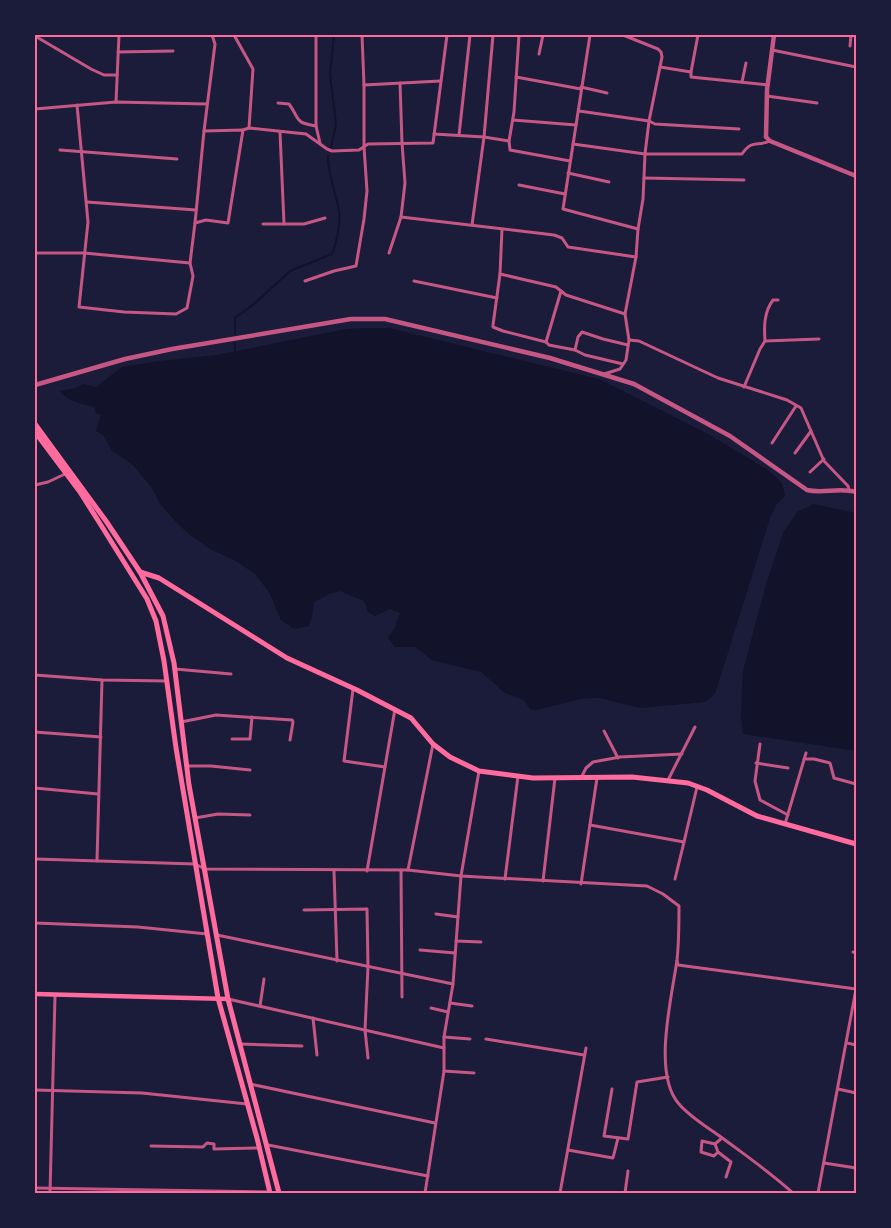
<svg xmlns="http://www.w3.org/2000/svg" width="891" height="1228" font-family="Manrope,sans-serif">
<rect width="100%" height="100%" fill="#1b1b3a"/>
<g fill="#12122b">
<path d="M365,328H389L599,379L706,433L768,470L782,483L785,496L776,505L770,518L715,694L705,702L640,708L600,698H585L537,710L530,709L524,700L505,693L481,672L432,660L416,647H395L388,638L395,627L400,613L390,609L375,616L368,612L364,601L340,591L329,594L314,602L312,615L309,626L294,629L281,620L269,592L255,574L236,561L212,550L190,535L177,523L160,504L152,488L133,465L112,451L103,435L96,431L101,415L96,413L94,407C81,404 68,401 59,391L72,389L84,384L96,387L122,367L160,361L217,355L346,329Z"/>
<path d="M813,504L856,513V751L743,734L741,716L743,671L766,584L783,533L797,512Z"/>
</g>
<g fill="none" stroke-linecap="round" stroke-linejoin="round">
<g stroke="#12122b" stroke-width="2">
<path d="M331,148L336,124L330,74L334,35"/>
<path d="M235,334V318L254,304L290,271L332,254C336,244 341,222 339,211C336,193 328,175 328,156"/>
<path d="M235,353V343"/>
</g>
<g stroke="#c65784" stroke-width="3">
<path d="M234,35L253,69L249,128"/>
<path d="M316,35V126L320,143"/>
<path d="M590,35L563,209L638,229"/>
<path d="M35,36L91,69L104,75H117"/>
<path d="M850,46L851,35"/>
<path d="M772,50L856,67"/>
<path d="M118,52L173,51"/>
<path d="M539,54L543,35"/>
<path d="M660,67L691,72L698,35"/>
<path d="M691,72V77L768,85"/>
<path d="M516,77L581,89"/>
<path d="M742,82L746,63"/>
<path d="M364,85L440,81"/>
<path d="M581,87L607,93"/>
<path d="M767,96L817,103"/>
<path d="M116,102L119,35"/>
<path d="M278,103L289,104C301,120 293,122 316,126"/>
<path d="M77,105L88,222L79,307L124,312L176,314L187,308L193,276L190,263L195,223L206,220L228,223L243,130L204,131L215,44L212,35"/>
<path d="M35,109L116,102L207,104"/>
<path d="M579,111L649,121L655,124L739,129"/>
<path d="M513,120L576,125"/>
<path d="M243,130L249,128L306,134L327,149L332,151L359,150L368,144L433,143L447,35"/>
<path d="M280,132L284,224"/>
<path d="M434,134L484,137L509,141L510,150L570,161"/>
<path d="M459,135L470,35"/>
<path d="M509,141L514,112L519,35"/>
<path d="M573,144L645,154H742C752,139 757,147 770,141"/>
<path d="M60,150L177,159"/>
<path d="M568,173L609,182"/>
<path d="M644,178L744,180"/>
<path d="M519,185L565,194"/>
<path d="M87,202L196,210"/>
<path d="M401,217L554,235L562,238L568,247L636,257"/>
<path d="M195,223L204,131"/>
<path d="M263,224H304L325,218"/>
<path d="M472,225L484,137L493,35"/>
<path d="M502,229L500,274L556,287L566,295L625,314"/>
<path d="M35,253H84L190,263"/>
<path d="M389,253L401,217L405,183L402,143L400,83"/>
<path d="M500,274L493,325V327L503,331L546,342L561,291"/>
<path d="M305,281L334,271L356,266L364,219L367,191L364,147V85L362,35"/>
<path d="M414,281L497,298"/>
<path d="M629,340L639,341L718,378L787,400L801,408L824,461L848,486L849,490"/>
<path d="M765,341C764,326 764,312 773,300H778"/>
<path d="M546,342L549,345L554,346L575,350L585,355L623,364"/>
<path d="M575,350L578,337L582,332L603,339L628,345"/>
<path d="M604,374L620,369L626,360L629,340L625,314L636,257L638,229L643,199L645,154L649,121L662,57L661,52L658,49L623,35"/>
<path d="M744,387L760,349L765,341L819,339"/>
<path d="M772,443L796,406"/>
<path d="M795,453L811,431"/>
<path d="M810,472L824,459"/>
<path d="M35,485L48,482L65,474"/>
<path d="M175,669L231,674"/>
<path d="M35,675L102,680L167,681"/>
<path d="M353,689L344,761L385,767"/>
<path d="M181,722L216,715L292,720L293,722L290,740"/>
<path d="M604,731L618,758"/>
<path d="M35,732L101,737"/>
<path d="M232,739H250L252,717"/>
<path d="M760,744L755,781L760,800L788,815"/>
<path d="M804,759H814L830,763L834,778L856,784"/>
<path d="M756,763L788,768"/>
<path d="M187,766H211L250,770"/>
<path d="M581,778L586,768L593,762L620,757L682,754"/>
<path d="M668,780L695,727"/>
<path d="M35,788L98,794"/>
<path d="M195,818L218,814L250,815"/>
<path d="M785,824L806,753"/>
<path d="M590,825L684,842L697,787"/>
<path d="M35,859L195,864L205,869L408,870L461,876L647,886L663,894L679,906C679,924 679,942 677,960C672,997 652,1074 679,1104C690,1117 707,1127 721,1137C745,1155 770,1172 793,1193"/>
<path d="M97,861L102,680"/>
<path d="M401,870L402,997"/>
<path d="M408,870L433,744"/>
<path d="M334,871L337,961"/>
<path d="M367,871L395,709"/>
<path d="M505,879L518,776"/>
<path d="M675,879L684,842"/>
<path d="M543,881L555,778"/>
<path d="M581,884L597,778"/>
<path d="M304,910L367,909L368,967L365,1030L368,1058"/>
<path d="M436,914L458,917"/>
<path d="M35,923L138,927L207,934"/>
<path d="M217,935L453,984"/>
<path d="M456,941L481,942"/>
<path d="M420,950L455,953"/>
<path d="M853,952L856,953"/>
<path d="M677,961L678,965L856,989"/>
<path d="M228,999L444,1048"/>
<path d="M450,1003L472,1006"/>
<path d="M260,1006L264,979"/>
<path d="M431,1008L448,1012"/>
<path d="M313,1018L317,1055"/>
<path d="M444,1037L470,1039"/>
<path d="M486,1039L584,1055"/>
<path d="M847,1043L856,1045"/>
<path d="M239,1044L302,1046"/>
<path d="M444,1071L474,1073"/>
<path d="M250,1084L435,1123"/>
<path d="M612,1089L604,1136L628,1139L637,1082L668,1077"/>
<path d="M838,1089L856,1093"/>
<path d="M35,1090L142,1093L247,1104"/>
<path d="M715,1144L718,1152L731,1162L726,1177"/>
<path d="M268,1145L428,1176"/>
<path d="M151,1146L203,1147L207,1143L214,1144V1149L259,1148"/>
<path d="M568,1150L613,1158L618,1138"/>
<path d="M718,1152L714,1156L701,1152L702,1141L715,1144L722,1138"/>
<path d="M824,1163L856,1168"/>
<path d="M35,1188L269,1192"/>
<path d="M50,1193L55,996"/>
<path d="M425,1193L444,1071V1037L453,984L461,876L479,771"/>
<path d="M560,1193L586,1048"/>
<path d="M625,1193L628,1171"/>
<path d="M818,1193L856,989"/>
</g>
<g stroke="#c65784" stroke-width="4.5">
<path d="M774,35L767,90L766,137L770,141L856,176"/>
<path d="M35,36V35"/>
<path d="M35,385L125,359L172,349L351,319H385L550,358L634,384L730,436L807,490C823,494 840,487 856,492"/>
</g>
<path stroke="#ff6b9d" stroke-width="4.5" d="M35,994L228,999"/>
<g stroke="#ff6b9d" stroke-width="5">
<path d="M35,424L106,521L140,572L163,616L174,663L189,785L228,999L279,1193"/>
<path d="M35,432L80,492L99,522L147,599L156,621L164,661L176,748L218,998L257,1138L270,1193"/>
<path d="M140,572L159,578L287,658L357,690L411,718L433,744L450,757L479,771L533,778L632,777L688,783L707,790L757,816L856,844"/>
</g>
</g>
<rect width="891" height="1228" fill="none" stroke="#1b1b3a" stroke-width="72"/>
<rect x="36" y="36" width="819" height="1156" fill="none" stroke="#ff6b9d" stroke-width="2"/>
</svg>
